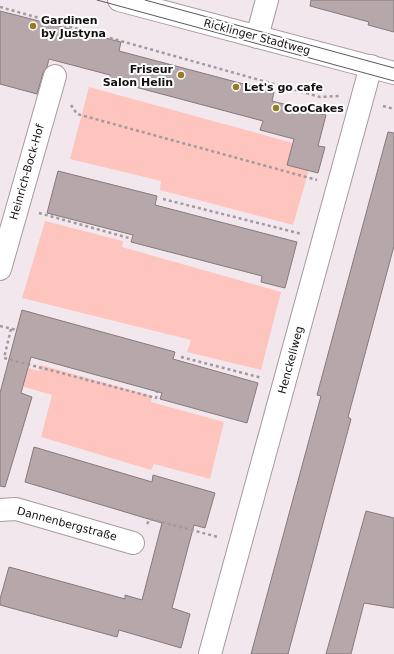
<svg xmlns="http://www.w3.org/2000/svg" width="394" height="654" font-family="'DejaVu Sans',sans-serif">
<rect width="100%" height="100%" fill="#f3e7ee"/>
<g fill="#fec5bf">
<path d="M89,87L315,149L293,225L160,190L161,181L70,159Z"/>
<path d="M45,221L123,241L122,247L281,292L261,370L187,352L191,340L22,298Z"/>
<path d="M17,365L39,371L41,365L152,396L151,402L224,422L210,479L154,464L151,470L41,437L52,395L11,383Z"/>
</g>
<g fill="#b5a7aa" stroke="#867a7c">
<path d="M311,0H394V32L368,25L369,22L310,6Z"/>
<path d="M0,11L121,42L119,51L274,92L272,101L326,115L318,146L325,147L318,173L287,165L294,139L260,130L263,121L109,80L110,75L49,59L47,67L43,73L37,94L0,84Z"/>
<path d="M388,132L394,133V246L348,417L351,419L288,654H251L321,396L317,395Z"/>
<path d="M58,171L157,196L155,205L297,242L285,288L261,282L262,276L131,242L133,235L47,213Z"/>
<path d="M22,310L175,352L173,359L258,383L247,423L160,399L162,393L31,357L21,393L32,397L5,487L0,486V393Z"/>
<path d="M34,447L152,482L153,475L215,493L205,528L194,525L172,608L190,614L181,648L119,630L117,637L0,605V599L9,567L125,599V595L142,600L162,523L25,482Z"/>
<path d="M366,511L394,518V608L364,603L351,654H326Z"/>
</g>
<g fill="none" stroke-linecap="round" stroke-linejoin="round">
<defs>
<g id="minor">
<path d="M119,0L394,73"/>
<path d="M257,37L267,0"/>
<path d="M0,269L55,76"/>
<path d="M0,510L16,509L133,543"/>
<path d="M210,654L371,66"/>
</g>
</defs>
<use href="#minor" stroke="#a69aa1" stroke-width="24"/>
<g stroke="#a3999f" stroke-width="2.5" stroke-dasharray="3 3" stroke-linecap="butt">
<path d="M0,7L320,97L339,96"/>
<path d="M71,105L77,114L317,180"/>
<path d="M383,106L394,109"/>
<path d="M163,199L302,234"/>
<path d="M39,213L129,238"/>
<path d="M0,326L17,330"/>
<path d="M11,329L4,358L156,398L157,392"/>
<path d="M181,357L262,378"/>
<path d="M147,524L150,519L218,537"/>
</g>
<use href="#minor" stroke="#fff" stroke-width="22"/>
<g stroke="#5e575b" stroke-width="1">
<path d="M97,0L394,81"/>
<path d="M145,0L394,68"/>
</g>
</g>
<g fill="#997b24" stroke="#fff" stroke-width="1.5">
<circle cx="33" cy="26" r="4"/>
<circle cx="181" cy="75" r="4"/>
<circle cx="236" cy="87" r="4"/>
<circle cx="276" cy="108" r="4"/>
</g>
<g text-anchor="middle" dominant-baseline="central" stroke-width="4" stroke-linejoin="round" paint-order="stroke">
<g font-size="11" font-weight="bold" fill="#141012" stroke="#fff" text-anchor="start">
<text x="41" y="20">Gardinen<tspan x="41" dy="13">by Justyna</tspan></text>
<text x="173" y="69" text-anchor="end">Friseur<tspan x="173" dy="13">Salon Helin</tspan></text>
<text x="244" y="87">Let's go cafe</text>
<text x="284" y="108">CooCakes</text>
</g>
<g font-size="11" fill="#141012" stroke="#fff">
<text transform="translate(257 37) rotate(15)">Ricklinger Stadtweg</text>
<text transform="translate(27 172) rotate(-74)">Heinrich-Bock-Hof</text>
<text transform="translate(291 360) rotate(-75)">Henckellweg</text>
<text transform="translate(67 524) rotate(15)">Dannenbergstraße</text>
</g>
</g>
</svg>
